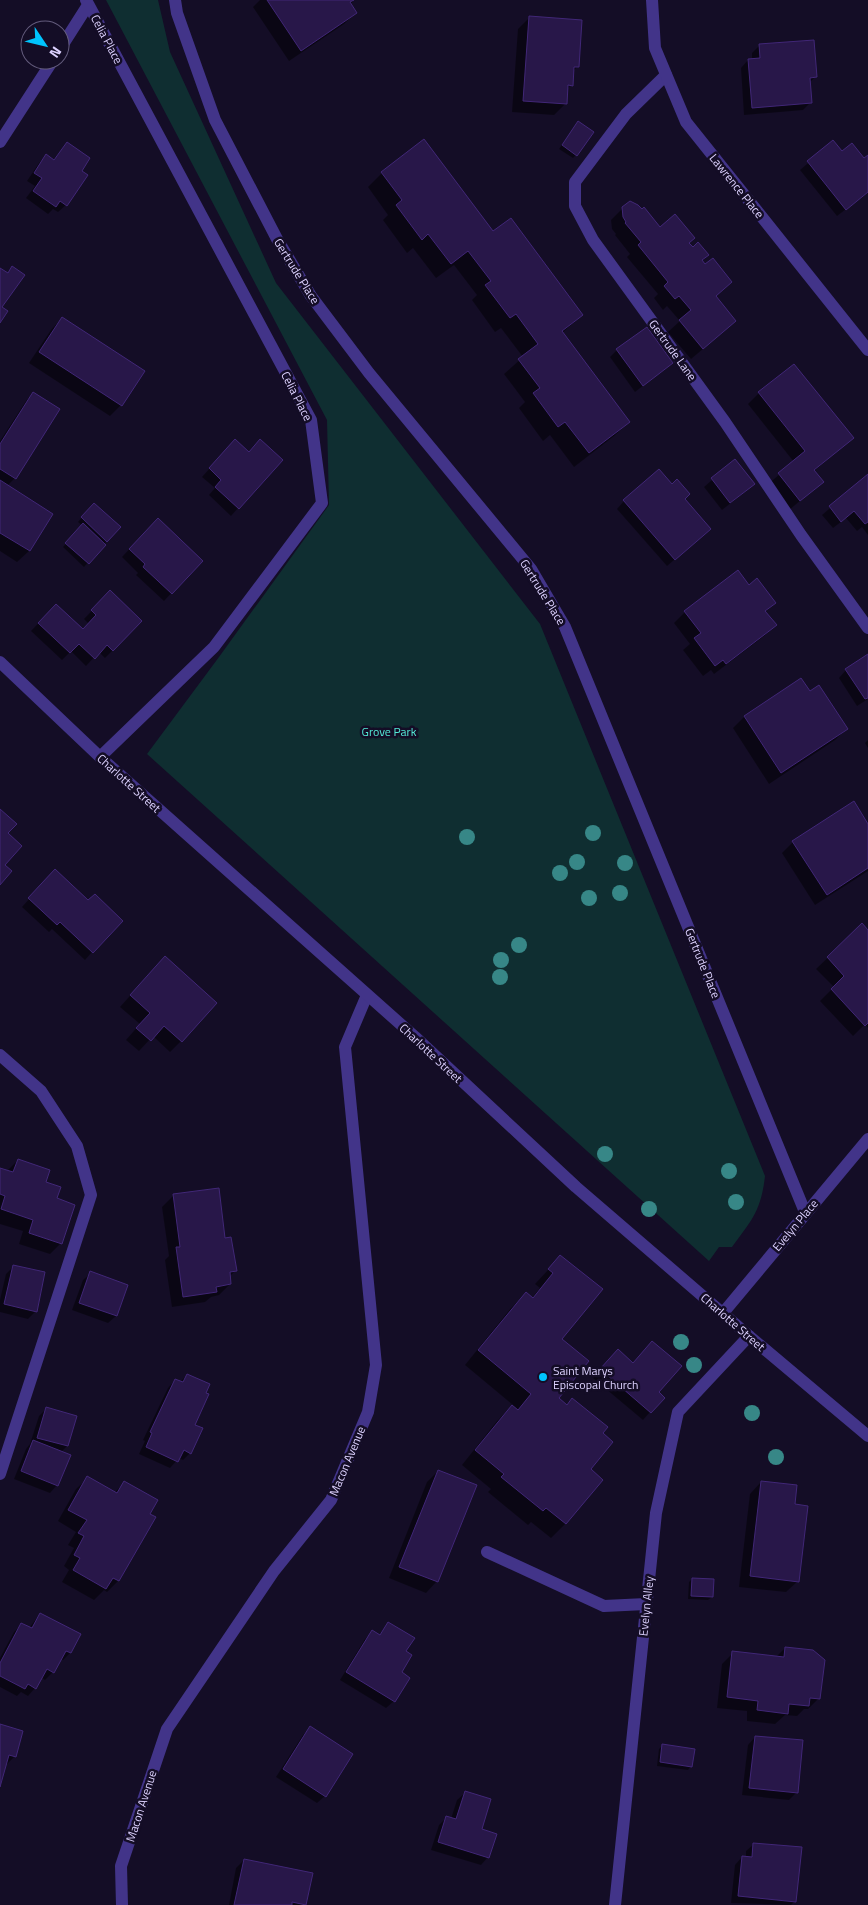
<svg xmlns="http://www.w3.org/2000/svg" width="868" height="1905" font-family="'Titillium Web',sans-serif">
<rect width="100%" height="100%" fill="#140d26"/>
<path fill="#0f2e31" d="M106,0H158L170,52L276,283L540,624L765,1176C761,1211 752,1220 732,1247H719L709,1261L147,754L219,657L329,505L327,420Z"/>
<g fill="#0007">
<path d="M260,0H354L350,5L355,13L344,24L289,61L253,7Z"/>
<path d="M529,18L578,66L572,72L571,85L566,90L565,104L554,115L512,112L518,29Z"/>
<path d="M759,46L815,77L809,83L811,102L803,110L744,115L741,68L748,60H752V53Z"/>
<path d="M578,123L576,155L573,158L559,149Z"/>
<path d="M833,142L842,153L864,160L868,157V192L837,216L800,170Z"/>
<path d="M67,143L80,171L66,205L58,212L53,209L48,214L26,198L35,186L27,181L39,163L46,156L53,160Z"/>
<path d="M382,173L493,233L582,315L562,333L629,422L614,436L574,467L550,435L543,441L519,408L525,402L504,374L523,357L501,328L495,332L472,300L477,295L454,265L436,278L413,248L407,253L383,220L388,215L368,187Z"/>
<path d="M623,208L688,243L693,248L708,255L701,261L705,266L731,282L715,297L723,332L691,359L668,332L680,321L667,306L663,310L654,298L658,294L627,257L630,254L615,235L616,234L612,229L611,220Z"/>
<path d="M62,318L121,405L110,416L29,363L51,330Z"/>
<path d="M617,350L672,363L635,392L610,357Z"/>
<path d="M33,393L15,478L7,486L52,514L29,551L17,562L0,551V441L26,401Z"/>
<path d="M759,393L852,438L814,471L822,482L788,511L767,485L794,462L748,404Z"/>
<path d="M228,448L249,453L238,508L231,516L209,495L215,488L202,477Z"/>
<path d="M735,460L746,491L722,510L704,487Z"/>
<path d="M868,476V535L862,527L857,531L846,518L833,528L822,515Z"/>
<path d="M672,486L683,499L702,536L667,566L617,509L624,501Z"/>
<path d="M94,504L119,527L84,567L63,547L83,526L78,522Z"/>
<path d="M150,527L201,561L164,601L136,575L138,573L122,557Z"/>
<path d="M749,586L775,603L765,612L775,625L764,636L714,674L711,670L703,676L683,650L690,644L674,623L685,612Z"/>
<path d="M110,592L113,650L105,658L99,652L86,666L71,651L62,660L31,631L56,605L82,630L89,624L84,619Z"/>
<path d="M868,656V699L857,706L839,678L846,670Z"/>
<path d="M801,680L809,693L846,729L835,740L769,784L733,728L744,717Z"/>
<path d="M868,740V748L865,743Z"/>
<path d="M853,803L868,826V871L815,905L782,853L793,842Z"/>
<path d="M48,878L92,952L85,960L52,929L49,932L22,907Z"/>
<path d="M862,925L868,932V1028L865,1024L853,1036L820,1001L834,987L816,969Z"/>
<path d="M154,969L181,1041L170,1052L153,1036L139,1051L126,1040L140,1024L120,1007Z"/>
<path d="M18,1160L44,1183L55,1199L61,1243L50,1254L19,1244L23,1231L0,1224V1169L7,1171Z"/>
<path d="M174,1195L224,1239L235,1271L229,1277L230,1284L219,1295L211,1297L205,1302L172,1307L165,1260L169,1256L162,1207Z"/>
<path d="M561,1256L560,1339L557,1398L601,1434L589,1470L601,1480L565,1524L551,1538L531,1522L528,1525L488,1492L491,1489L462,1465L497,1421L513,1405L465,1365L511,1308L526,1294L531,1299L540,1288L535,1284Z"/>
<path d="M13,1267L36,1311L28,1319L0,1312V1300L6,1274Z"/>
<path d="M91,1273L116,1316L108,1323L72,1310L83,1280Z"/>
<path d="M610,1359L657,1393L650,1412L643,1420L593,1378Z"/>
<path d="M187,1375L194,1425L190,1453L183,1460L179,1458L170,1468L139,1454L145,1441L143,1440L168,1388L175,1380L180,1382Z"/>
<path d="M46,1409L75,1417L67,1446L61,1452L57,1485L50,1493L14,1479L26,1449L30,1444L39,1416Z"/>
<path d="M438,1471L437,1581L426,1593L389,1578L427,1482Z"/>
<path d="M88,1478L114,1493L125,1482L148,1514L155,1518L118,1581L107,1592L104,1590L94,1600L62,1582L69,1570L64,1566L74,1548L68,1545L76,1532L58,1521L76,1489Z"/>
<path d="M761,1482L793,1506L798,1581L786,1592L739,1587L750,1494Z"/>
<path d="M692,1579L712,1597L708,1600L688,1599L689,1582Z"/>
<path d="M40,1614L79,1635L70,1653L63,1660L60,1659L53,1672L45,1680L41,1677L35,1688L28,1696L21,1692L17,1696L0,1687V1658L14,1632L22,1624L29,1628Z"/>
<path d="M389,1623L404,1652L394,1701L386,1708L340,1680L365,1639L373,1632L378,1636Z"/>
<path d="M785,1648L819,1698L808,1709H804L797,1716L785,1715L775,1724L747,1721V1711L717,1708L722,1664L733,1653L776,1657Z"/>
<path d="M0,1726L15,1756L4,1767L0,1782Z"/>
<path d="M310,1728L325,1796L317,1803L276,1777L303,1735Z"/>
<path d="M755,1737L797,1792L789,1800L742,1795L748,1745Z"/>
<path d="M663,1745L691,1766L688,1770L657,1766L659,1749Z"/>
<path d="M465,1793L480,1830L488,1857L481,1865L431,1850L439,1825L446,1818L451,1819L457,1800Z"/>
<path d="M754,1844L795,1901L791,1905L731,1903L735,1865L742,1857L746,1858V1851Z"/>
<path d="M244,1860L305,1905H229L236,1868Z"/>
</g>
<g fill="#281749" stroke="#412777">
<path d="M267,0H354L350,2L357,13L301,51Z"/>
<path d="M529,16L582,20L579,67H574L573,86L568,85L567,104L523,101Z"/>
<path d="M814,40L817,77L810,78L812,103L752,108L748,59L760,58L759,44Z"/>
<path d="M578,121L594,132L577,156L562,145Z"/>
<path d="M424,139L493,231L511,218L583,315L562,331L630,422L589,453L565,422L558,427L533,393L540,388L518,359L538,344L516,314L510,318L485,285L491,281L468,251L451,264L428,234L422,240L396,205L402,200L381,172Z"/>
<path d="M833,140L842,151L852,143L864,158L868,155V192L846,210L807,161Z"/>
<path d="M67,142L90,158L82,171L88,175L67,206L60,201L56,207L33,191L42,178L34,173L46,154L54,160Z"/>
<path d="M630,201L638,205L642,209L644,207L660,227L675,214L695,238L689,243L693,247L698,242L709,255L702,260L705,264L713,258L732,282L716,296L736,321L703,349L679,320L691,310L679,296L675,299L664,286L668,282L638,245L641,242L625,223L626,222L623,217L622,207Z"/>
<path d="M12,266L25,275L2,307L8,311L0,323V268L8,273Z"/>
<path d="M62,317L145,371L122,406L39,352Z"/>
<path d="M647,327L673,363L643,386L616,349Z"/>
<path d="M794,364L854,438L814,470L824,482L800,501L778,473L805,451L758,392Z"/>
<path d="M33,392L60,409L16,479L0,469V444Z"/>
<path d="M235,439L249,452L260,439L283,460L239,509L215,487L221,480L209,468Z"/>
<path d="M735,459L755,484L730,503L711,478Z"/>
<path d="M659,469L672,484L677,479L690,494L685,499L711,529L675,560L623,500Z"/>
<path d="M868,474V522L865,524L854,511L841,522L829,506Z"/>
<path d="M0,480L53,514L30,551L0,533Z"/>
<path d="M94,503L121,527L107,542L81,517Z"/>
<path d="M158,518L203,561L172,594L143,567L145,564L129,549Z"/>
<path d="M83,523L106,545L89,564L65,543Z"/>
<path d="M738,570L749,585L757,578L776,603L765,611L777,625L726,664L723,660L715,666L694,638L701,633L684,611Z"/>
<path d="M110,590L142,621L113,651L107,645L95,659L79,644L70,653L38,623L56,604L83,629L96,615L91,610Z"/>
<path d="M868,654V698L865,699L845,669Z"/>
<path d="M801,678L810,691L819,685L848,729L781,773L744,716Z"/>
<path d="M854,801L868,824V868L827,895L792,841Z"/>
<path d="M0,809L17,824L8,833L22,846L5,865L12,871L0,885Z"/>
<path d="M55,869L88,900L95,894L123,921L93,953L60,922L57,925L28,898Z"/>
<path d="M862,923L868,930V1023L865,1026L831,989L844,976L827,957Z"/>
<path d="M165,956L217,1003L182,1042L164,1026L151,1041L136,1028L150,1013L130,995Z"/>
<path d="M18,1159L50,1170L46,1182L61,1187L57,1198L75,1205L62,1244L29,1233L33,1220L1,1209L5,1196L0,1194V1168L13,1172Z"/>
<path d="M219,1188L225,1238L231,1237L237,1271L230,1272L231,1284L216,1287L217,1292L183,1297L176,1247H180L173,1194Z"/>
<path d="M560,1255L603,1289L562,1339L589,1361L559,1398L567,1405L572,1398L608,1427L603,1433L613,1442L591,1469L603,1480L566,1524L546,1508L543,1511L501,1477L504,1474L475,1450L512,1405L518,1410L531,1394L478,1350L526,1292L533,1298L553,1273L548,1269Z"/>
<path d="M13,1265L45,1272L37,1312L4,1304Z"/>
<path d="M90,1271L128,1285L117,1316L79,1303Z"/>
<path d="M652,1341L682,1366L659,1392L665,1398L651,1413L600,1369L618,1349L633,1363Z"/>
<path d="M187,1374L210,1384L206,1393L209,1394L195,1425L203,1428L191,1454L184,1450L178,1462L146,1447L152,1433L150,1432L175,1379L183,1382Z"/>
<path d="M46,1407L77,1416L68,1446L37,1438Z"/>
<path d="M33,1440L71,1455L58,1486L21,1471Z"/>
<path d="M438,1470L477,1485L438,1582L399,1567Z"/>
<path d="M87,1476L117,1493L124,1481L158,1500L150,1514L156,1517L119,1581L113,1578L106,1589L73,1570L80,1558L74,1555L84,1536L78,1533L87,1520L68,1510Z"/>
<path d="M761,1481L797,1485L795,1504L808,1506L799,1582L750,1576Z"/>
<path d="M692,1578L714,1579L713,1597L691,1596Z"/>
<path d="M40,1613L81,1634L71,1653L66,1651L54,1673L47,1669L36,1689L28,1684L25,1689L0,1676V1663L21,1623L32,1628Z"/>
<path d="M388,1622L415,1638L406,1651L412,1655L402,1672L410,1678L395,1702L346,1672L372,1630L380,1635Z"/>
<path d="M785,1647L813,1650L825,1660L820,1699L810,1698L809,1706L789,1704L788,1714L757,1710L758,1701L727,1697L732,1651L784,1657Z"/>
<path d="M0,1724L23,1731L16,1757L9,1755L0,1787Z"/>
<path d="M310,1726L353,1754L326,1797L283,1769Z"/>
<path d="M755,1736L803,1740L798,1793L749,1788Z"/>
<path d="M662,1744L695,1749L692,1767L660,1762Z"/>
<path d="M465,1791L491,1799L482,1829L497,1834L489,1858L438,1842L446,1816L456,1819Z"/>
<path d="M753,1843L802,1847L796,1902L738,1896L742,1856L752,1857Z"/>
<path d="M244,1859L313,1873L306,1905L292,1902V1905H234Z"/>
</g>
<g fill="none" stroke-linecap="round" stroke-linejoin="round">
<g stroke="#423489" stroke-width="12">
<path d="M666,75L626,114L575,182V206L593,240L725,422L801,535L868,628"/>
<path d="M0,1055L41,1091L77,1146L91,1195L0,1474"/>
<path d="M487,1552L604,1606L646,1604"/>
<path d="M615,1905L656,1513L678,1412L749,1336"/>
</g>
<g stroke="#423489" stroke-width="12">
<path d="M86,0L311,420L322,503L214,647L100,757"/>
<path d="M175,0L177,13L215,120L277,239L311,296L369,373L531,569L565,627L805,1212"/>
<path d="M652,0L655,48L686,122L868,350"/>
<path d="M60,49L88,5"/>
<path d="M0,142L53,60"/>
<path d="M723,1313L868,1139"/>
<path d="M122,1905L121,1866L167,1729L274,1571L331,1500L368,1412L376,1365L345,1047L367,995"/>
</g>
<path stroke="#423489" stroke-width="12" d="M0,662L100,757L415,1037L576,1187L749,1336L868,1436"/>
</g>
<g fill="#378787">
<circle cx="593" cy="833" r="8"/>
<circle cx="467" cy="837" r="8"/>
<circle cx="577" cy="862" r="8"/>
<circle cx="625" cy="863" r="8"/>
<circle cx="560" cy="873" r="8"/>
<circle cx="620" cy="893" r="8"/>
<circle cx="589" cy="898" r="8"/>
<circle cx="519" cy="945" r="8"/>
<circle cx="501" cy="960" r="8"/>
<circle cx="500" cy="977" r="8"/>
<circle cx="605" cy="1154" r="8"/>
<circle cx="729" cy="1171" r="8"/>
<circle cx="736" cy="1202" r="8"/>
<circle cx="649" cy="1209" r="8"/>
<circle cx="681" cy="1342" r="8"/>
<circle cx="694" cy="1365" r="8"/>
<circle cx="752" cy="1413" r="8"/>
<circle cx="776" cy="1457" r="8"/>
</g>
<circle fill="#00c4fd" stroke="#140d26" stroke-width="2" cx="543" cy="1377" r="5"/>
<g text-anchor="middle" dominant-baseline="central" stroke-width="5" stroke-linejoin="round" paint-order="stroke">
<g font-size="12" fill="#ddd2ff" stroke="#140d26">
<text transform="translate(107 39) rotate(62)">Celia Place</text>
<text transform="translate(737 186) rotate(51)">Lawrence Place</text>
<text transform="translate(297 271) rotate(58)">Gertrude Place</text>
<text transform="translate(673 350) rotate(54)">Gertrude Lane</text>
<text transform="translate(297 396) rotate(63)">Celia Place</text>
<text transform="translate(543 592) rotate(58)">Gertrude Place</text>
<text transform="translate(129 783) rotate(42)">Charlotte Street</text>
<text transform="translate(703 963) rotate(68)">Gertrude Place</text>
<text transform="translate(431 1053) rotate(43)">Charlotte Street</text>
<text transform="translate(795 1225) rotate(-50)">Evelyn Place</text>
<text transform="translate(733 1322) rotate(41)">Charlotte Street</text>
<text transform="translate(347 1461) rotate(-67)">Macon Avenue</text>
<text transform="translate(646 1606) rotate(-84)">Evelyn Alley</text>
<text transform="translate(141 1806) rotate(-72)">Macon Avenue</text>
</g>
<g font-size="12" fill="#54ead7" stroke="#140d26">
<text x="389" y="731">Grove Park</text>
</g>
<g font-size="12" fill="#ddd2ff" stroke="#140d26" text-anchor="start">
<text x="553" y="1370">Saint Marys<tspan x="553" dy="14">Episcopal Church</tspan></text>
</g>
</g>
<g transform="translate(45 45) rotate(125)"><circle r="24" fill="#140d26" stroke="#645c7d"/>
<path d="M0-4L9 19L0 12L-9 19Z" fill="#00c4fd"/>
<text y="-8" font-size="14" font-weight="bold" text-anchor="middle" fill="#ddd2ff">N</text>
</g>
</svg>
